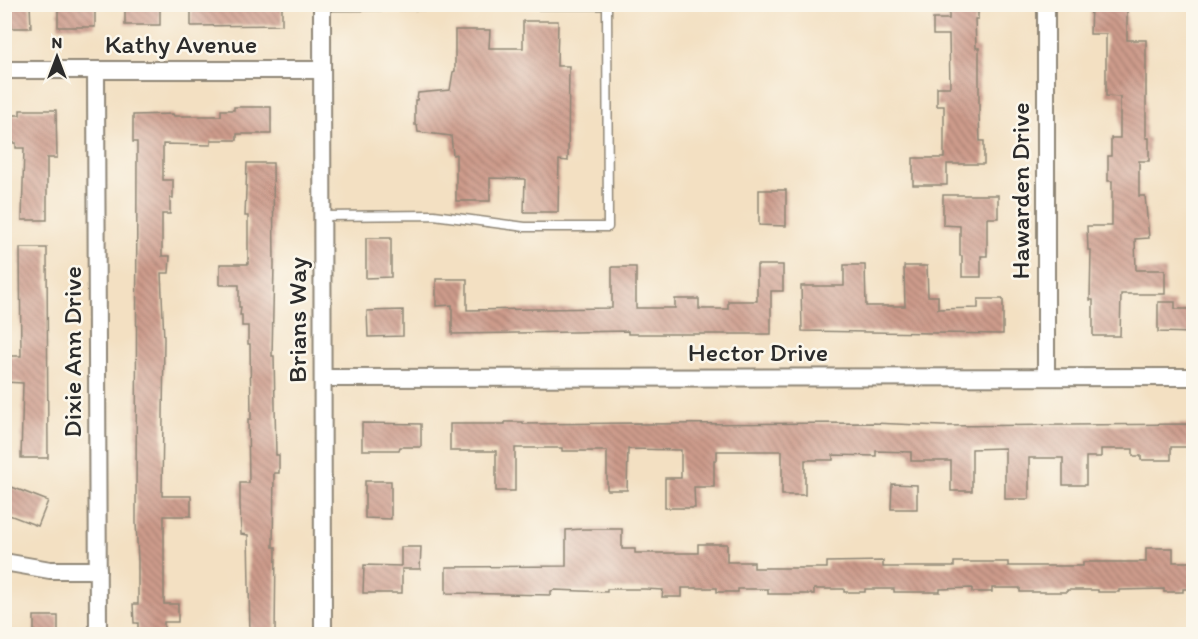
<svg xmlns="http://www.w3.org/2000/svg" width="1198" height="639" font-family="Itim,sans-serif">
<defs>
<pattern id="building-back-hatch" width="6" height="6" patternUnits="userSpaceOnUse" patternTransform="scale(1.5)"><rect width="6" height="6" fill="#cd9b8b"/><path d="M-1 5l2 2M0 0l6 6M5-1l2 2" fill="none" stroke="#a77f72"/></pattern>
</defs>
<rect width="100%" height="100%" fill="#fbf7ec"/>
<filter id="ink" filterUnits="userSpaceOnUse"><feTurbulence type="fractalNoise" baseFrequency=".0167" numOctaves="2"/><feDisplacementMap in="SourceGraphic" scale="12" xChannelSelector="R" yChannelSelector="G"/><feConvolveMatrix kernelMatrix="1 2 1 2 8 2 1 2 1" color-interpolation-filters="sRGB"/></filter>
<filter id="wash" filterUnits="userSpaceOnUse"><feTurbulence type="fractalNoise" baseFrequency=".008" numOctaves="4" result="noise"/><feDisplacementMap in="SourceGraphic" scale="24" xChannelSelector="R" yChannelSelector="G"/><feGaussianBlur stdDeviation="1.35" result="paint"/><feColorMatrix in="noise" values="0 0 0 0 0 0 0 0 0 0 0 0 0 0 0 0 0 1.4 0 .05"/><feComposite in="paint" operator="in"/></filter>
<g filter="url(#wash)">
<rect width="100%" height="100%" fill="#f3e0c2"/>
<g id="blocks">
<g fill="url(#building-back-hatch)">
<path d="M4,4H30L31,28H4Z"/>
<rect x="58" y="4" width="37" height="23"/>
<rect x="125" y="4" width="35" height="21"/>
<path d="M191,4H282V25L191,26Z"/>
<path d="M949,4H978V19H975L976,48H979V116L980,141H984V164H947V185H913V158H944V106H937V87H950L949,35H933V19H949Z"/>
<path d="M1091,4H1127V40H1146V138H1149V161H1139V196H1145L1149,238L1135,239L1136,270H1165V294H1121L1120,336H1093V300H1090L1091,250H1088L1087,226H1112V181H1108V156H1111V138H1120V97L1106,96V34H1090Z"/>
<path d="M523,21H558L557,66H569L568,161L559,160L558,212H524L525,179L490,178V201H456V154L453,155L451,136L418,132L417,125H415V100H417L418,93L450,90L453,72L455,71V30H490L489,48H523Z"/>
<path d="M234,107H271V134H237V140H211V145L163,144V180H173V198H170V214H162V256H170L169,273H161L164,339L162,496H191V516H164V604H178V622H164V634H138V623H134L133,604H138V560L136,523L137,142H133V115L173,114L174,116H221V110H234Z"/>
<path d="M20,110H56L57,158H47V220H22L24,148H16V143H4V115H20Z"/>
<path d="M247,163H273L274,265L272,356H274L276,455H279V473H274L273,547H276L275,634H250L248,535L241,534L240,503V483H249L248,419H251L250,344H248V326H242V315H240L241,307H239V285H220V264H248V216H245Z"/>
<path d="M759,190H786V226L759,225Z"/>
<path d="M943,195H998V218H987V256H981V277H962V256H960V226L943,225Z"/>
<path d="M366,238H391V277L366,278Z"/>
<path d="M20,248H47L48,458H21L23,383L4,382V356H21Z"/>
<path d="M757,265H783V291H771V334H628V331L452,334V305L436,306V279H467V310L612,308V267H636V308H675V299H699V309H728V301H757Z"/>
<path d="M844,265H865L866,306H905L904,266H927L928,296H938V309L978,308V299H1003V334L802,331L801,286H844Z"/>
<path d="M1158,302H1175V309H1194V333L1158,332Z"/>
<path d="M403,310V336L368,337L367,311Z"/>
<path d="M505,422H523V424L640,423V424L873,423L942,426L1194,424V447H1171V460H1141V456H1133V449H1101V457H1086V485H1063V458H1029V499H1005V448L972,449V491H951V461H911V452L876,451V456L833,455V460H805V495H782V451H717V460H714V487H694L695,508H665V478H681V450L628,449L627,490H607V451H562V448H515V491H496V451H450V424H505Z"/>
<path d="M362,423L421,424V447H400L399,450H362Z"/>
<path d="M365,481H391V519L365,518Z"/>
<path d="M4,484L48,501L38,526L4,513Z"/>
<path d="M892,484L917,485V509H891Z"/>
<path d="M583,529H622V549H635V553H698V544H727V562H754V568H827V562L883,561V567H954V562H1008V566H1083V562H1146V548H1173V562H1194V589H1183V592H1164V589L1119,590V592H1098V590H1067V592H1020V588H992V592H972V588L940,589V592H894V589H865V592H844V589H814V594H768V589H738V592H717V588H682V597H662L663,590L645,589H607V592L554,590L551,591V595L446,593V567L566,566V530Z"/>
<path d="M401,547H421L420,569H402V593H363L364,565L401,566Z"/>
<rect x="34" y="616" width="24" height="18"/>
</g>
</g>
</g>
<g filter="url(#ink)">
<use href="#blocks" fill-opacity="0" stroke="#8f8676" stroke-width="1.5"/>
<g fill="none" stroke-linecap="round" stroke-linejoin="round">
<defs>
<path id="service" d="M322,6L607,5L608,227H525L434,215L323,216"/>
<g id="minor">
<path d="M322,4L323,634"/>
<path d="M1046,4V377"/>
<path d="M4,70H322"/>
<path d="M96,70L98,634"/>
<path d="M323,378L1194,377"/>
<path d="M4,562L50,570H98"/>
</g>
</defs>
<use href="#service" stroke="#8f8676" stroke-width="11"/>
<use href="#minor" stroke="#8f8676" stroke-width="20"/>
<use href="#service" stroke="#fff" stroke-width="8"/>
<use href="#minor" stroke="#fff" stroke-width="16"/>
</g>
</g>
<g text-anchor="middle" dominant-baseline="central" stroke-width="5" stroke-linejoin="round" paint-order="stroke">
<g font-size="26" fill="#2b2b2b" stroke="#fbf7ec">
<text x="181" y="44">Kathy Avenue</text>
<text transform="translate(1020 191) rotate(-90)">Hawarden Drive</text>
<text transform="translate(297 320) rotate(-90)">Brians Way</text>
<text transform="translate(72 352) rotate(-90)">Dixie Ann Drive</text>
<text x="758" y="352">Hector Drive</text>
</g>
</g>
<rect width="1198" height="639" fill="none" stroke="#fbf7ec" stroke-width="24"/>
<g transform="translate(57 57)" stroke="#fbf7ec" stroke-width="4.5" paint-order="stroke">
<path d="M0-4.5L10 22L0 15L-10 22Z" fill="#2b2b2b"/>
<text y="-9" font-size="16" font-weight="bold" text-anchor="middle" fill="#2b2b2b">N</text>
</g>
</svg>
